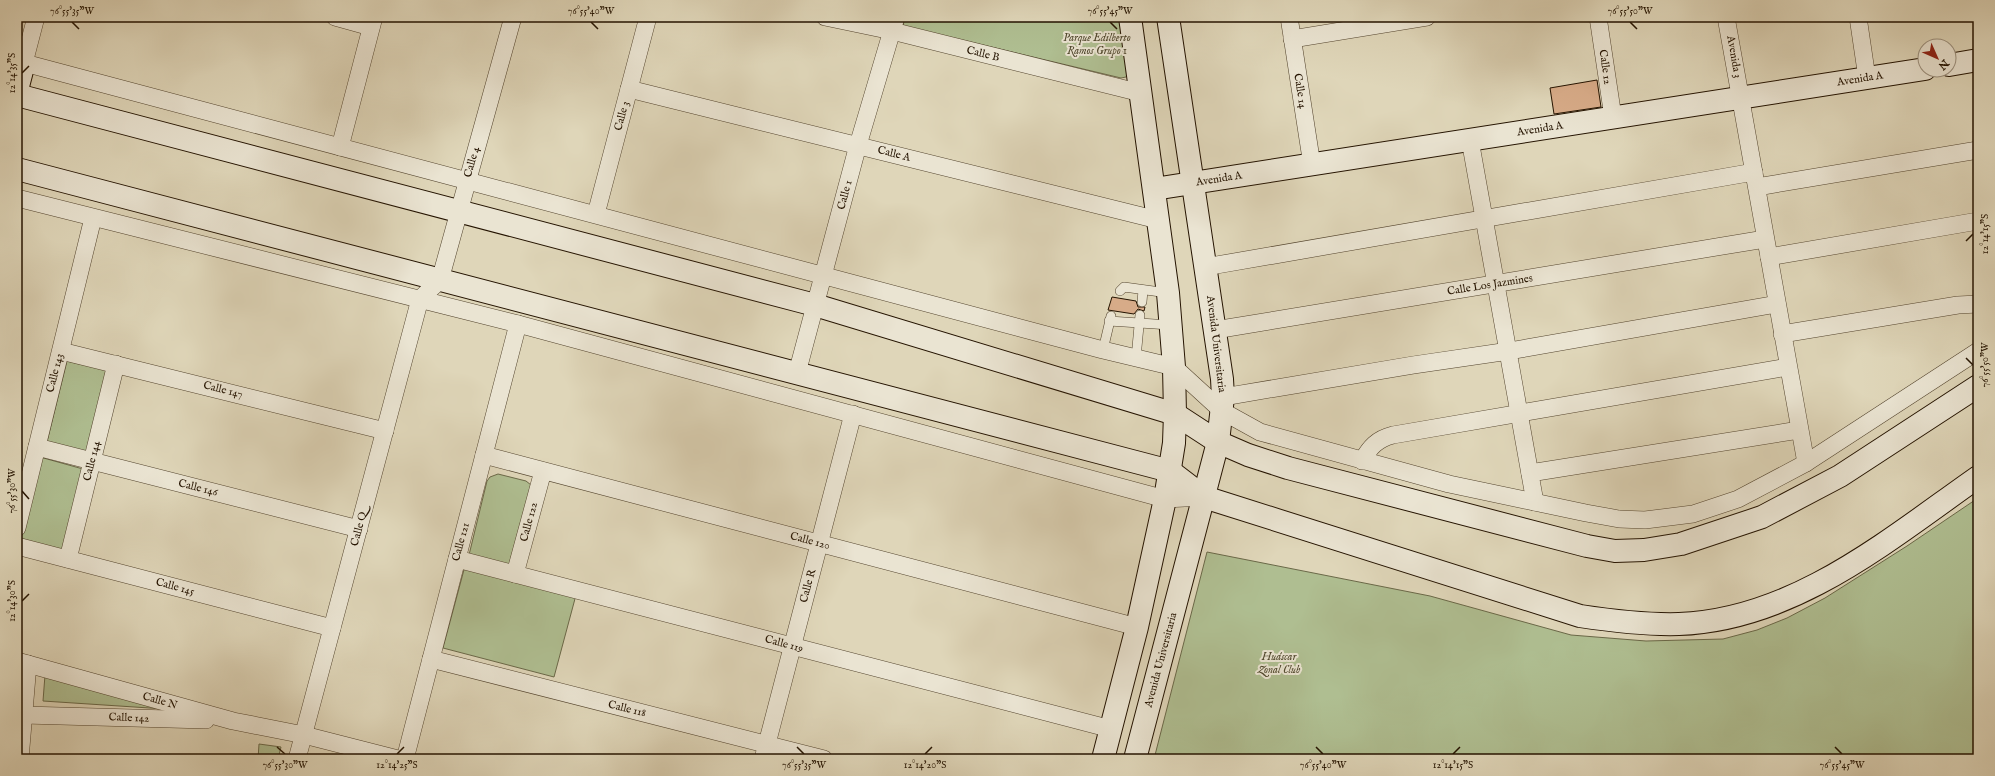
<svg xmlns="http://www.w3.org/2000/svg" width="1995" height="776" font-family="'IM FELL English',serif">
<rect width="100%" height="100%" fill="#dfd6b9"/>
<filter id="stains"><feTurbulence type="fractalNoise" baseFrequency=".005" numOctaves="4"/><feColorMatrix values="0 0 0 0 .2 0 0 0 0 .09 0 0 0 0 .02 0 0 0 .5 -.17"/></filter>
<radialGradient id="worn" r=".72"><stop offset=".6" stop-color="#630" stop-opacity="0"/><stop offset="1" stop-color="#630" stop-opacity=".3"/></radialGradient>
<g fill="#afbe91" stroke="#6a6848">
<path d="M905,17H1122L1129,73L1126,77L1121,78L903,26Z"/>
<path d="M67,361L107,370L87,452L47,442Z"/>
<path d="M40,457L83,469L62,551L18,539Z"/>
<path d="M498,474L526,481L531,485L509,565L469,555L487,481L490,477Z"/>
<path d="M1978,498V759H1154L1207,552L1430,596L1571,635L1646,641L1723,639L1757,630L1787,618L1825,598L1907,546Z"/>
<path d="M465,566L576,595L554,677L443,648Z"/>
<path d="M45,675L180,710L43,701Z"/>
<path d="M259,744L281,747L278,759H258Z"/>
</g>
<g fill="#d7ab88" stroke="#241300">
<path d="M1597,80L1601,107L1554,114L1550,88Z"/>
<path d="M1112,297L1136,301L1138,307H1145L1144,311L1138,309L1134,314L1108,310Z"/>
</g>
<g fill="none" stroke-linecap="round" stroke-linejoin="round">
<defs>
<g id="lane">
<path d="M1120,291L1124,287L1168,293"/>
<path d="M1142,302L1143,290"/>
<path d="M1109,321L1170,325"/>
<path d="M1103,350L1111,316"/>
<path d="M1136,358L1140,315"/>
</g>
<g id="street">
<path d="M335,17L371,27"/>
<path d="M825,17L892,31L1141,93"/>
<path d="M1289,17L1312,165"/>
<path d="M1598,17L1613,117"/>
<path d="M1726,17L1806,463"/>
<path d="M1858,17L1867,78"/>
<path d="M1292,39L1427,17"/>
<path d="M17,61L1103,350L1174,367L1222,411L1260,432L1449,484L1586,513L1619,519L1645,520L1693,514L1738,499L1806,463L1978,351"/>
<path d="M24,63L36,17"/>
<path d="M629,89L1158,220"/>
<path d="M1470,140L1535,502"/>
<path d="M340,147L374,17"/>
<path d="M1757,187L1978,150"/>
<path d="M17,198L518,324L1165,499L1204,497"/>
<path d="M596,214L648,17"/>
<path d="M1769,257L1978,221"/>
<path d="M1205,267L1754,172"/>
<path d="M1215,330L1765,239"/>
<path d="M1782,334L1958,305L1978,304"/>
<path d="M61,351L385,431"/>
<path d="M797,373L858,145L896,17"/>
<path d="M1223,397L1413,365L1509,351L1777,304"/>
<path d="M37,447L359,529"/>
<path d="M484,455L1137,627"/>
<path d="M1362,461C1370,447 1377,439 1393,435L1788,367"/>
<path d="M1530,473L1799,430"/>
<path d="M17,528L93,218"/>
<path d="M17,546L332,628"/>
<path d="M68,559L116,364"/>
<path d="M457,559L1111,729"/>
<path d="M515,574L543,471"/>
<path d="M431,659L824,759"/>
<path d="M17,661L233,721L304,735L398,759"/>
<path d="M24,715L206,720"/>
<path d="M20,759L28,664"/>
<path d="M297,759L420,299L440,280L513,17"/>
<path d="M405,759L518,324"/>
<path d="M763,759L853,414"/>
</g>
<g id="secondary">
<path d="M1949,65L1978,60"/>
<path d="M17,90L24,63"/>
<path d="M17,95L815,305L1175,414L1218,442L1248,455L1288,468L1587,546L1615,551L1644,550L1681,544L1762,517L1840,476L1978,386"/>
<path d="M17,169L1170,471L1204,497L1580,616C1613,621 1645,625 1679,624C1794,620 1888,540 1978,477"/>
<path d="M1154,189L1925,69"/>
<path d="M1103,759L1137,627L1165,499L1174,443L1175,414L1174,367L1168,293L1130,17"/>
<path d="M1135,759L1218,442L1223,397L1222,379L1168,17"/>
</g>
</defs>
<use href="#lane" stroke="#53442e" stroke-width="10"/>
<use href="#street" stroke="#53442e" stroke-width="18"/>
<use href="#secondary" stroke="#241300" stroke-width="24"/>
<use href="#lane" stroke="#eae4d2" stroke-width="9"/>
<use href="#street" stroke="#eae4d2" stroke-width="17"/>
<use href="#secondary" stroke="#eae4d2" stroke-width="22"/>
</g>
<path fill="none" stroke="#241300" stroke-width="1.5" d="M72,22L79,29M591,22L598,29M1110,22L1117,29M1630,22L1637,29M22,73L29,66M1966,241L1973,234M1966,358L1973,365M22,491L29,499M22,601L29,594M277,747L285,754M797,747L804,754M1316,747L1323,754M1835,747L1842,754M397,754L404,747M925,754L932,747M1453,754L1460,747"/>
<g text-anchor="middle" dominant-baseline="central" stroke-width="4" stroke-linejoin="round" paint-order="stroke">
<g font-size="11" font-style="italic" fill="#4e462c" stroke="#eae4d2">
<text x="1097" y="38">Parque Edilberto<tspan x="1097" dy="13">Ramos Grupo 1</tspan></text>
<text x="1279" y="657">Huáscar<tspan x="1279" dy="13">Zonal Club</tspan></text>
</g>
<g font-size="11" fill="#241300" stroke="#eae4d2">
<text transform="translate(983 54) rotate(14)">Calle B</text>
<text transform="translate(1734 57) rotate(80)">Avenida 3</text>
<text transform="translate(1605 67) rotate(82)">Calle 12</text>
<text transform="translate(1860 79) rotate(-9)">Avenida A</text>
<text transform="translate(1300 91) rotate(81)">Calle 14</text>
<text transform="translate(622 116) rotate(-75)">Calle 3</text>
<text transform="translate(1540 129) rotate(-9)">Avenida A</text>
<text transform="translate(894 154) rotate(14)">Calle A</text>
<text transform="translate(472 162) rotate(-74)">Calle 4</text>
<text transform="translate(1219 179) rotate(-9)">Avenida A</text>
<text transform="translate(845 195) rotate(-75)">Calle 1</text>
<text transform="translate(1490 285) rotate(-9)">Calle Los Jazmines</text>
<text transform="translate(1216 344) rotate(83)">Avenida Universitaria</text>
<text transform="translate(55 373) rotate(-76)">Calle 143</text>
<text transform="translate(223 390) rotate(14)">Calle 147</text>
<text transform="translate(92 461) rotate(-76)">Calle 144</text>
<text transform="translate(198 488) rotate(14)">Calle 146</text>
<text transform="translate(529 522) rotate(-75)">Calle 122</text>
<text transform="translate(359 529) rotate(-75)">Calle Q</text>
<text transform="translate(810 541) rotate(15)">Calle 120</text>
<text transform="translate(461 542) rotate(-75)">Calle 121</text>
<text transform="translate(808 586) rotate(-75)">Calle R</text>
<text transform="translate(175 587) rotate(15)">Calle 145</text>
<text transform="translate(784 644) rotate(15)">Calle 119</text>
<text transform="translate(1161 660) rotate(-75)">Avenida Universitaria</text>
<text transform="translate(160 701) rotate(16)">Calle N</text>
<text transform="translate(627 709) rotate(14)">Calle 118</text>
<text transform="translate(129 718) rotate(2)">Calle 142</text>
</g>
</g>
<rect width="1995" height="776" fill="none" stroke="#dfd6b9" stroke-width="44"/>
<g transform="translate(1937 58) rotate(135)"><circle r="19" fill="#eae4d2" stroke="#9b907e"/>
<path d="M0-3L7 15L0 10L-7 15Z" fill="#8f2418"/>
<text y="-6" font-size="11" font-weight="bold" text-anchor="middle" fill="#241300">N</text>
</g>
<rect x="22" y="22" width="1951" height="732" fill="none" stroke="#241300" stroke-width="1.5"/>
<g font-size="10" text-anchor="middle" fill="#241300">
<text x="72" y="14">76°55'35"W</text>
<text x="591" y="14">76°55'40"W</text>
<text x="1110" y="14">76°55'45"W</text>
<text x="1630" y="14">76°55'50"W</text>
<text transform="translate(11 73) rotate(-90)" y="4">12°14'35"S</text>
<text transform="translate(1984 234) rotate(-90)" y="4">12°14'15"S</text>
<text transform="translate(1984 365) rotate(-90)" y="4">76°55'50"W</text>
<text transform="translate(11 491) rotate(-90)" y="4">76°55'30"W</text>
<text transform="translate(11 601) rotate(-90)" y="4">12°14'30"S</text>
<text x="285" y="768">76°55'30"W</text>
<text x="397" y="768">12°14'25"S</text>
<text x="804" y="768">76°55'35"W</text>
<text x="925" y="768">12°14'20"S</text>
<text x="1323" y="768">76°55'40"W</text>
<text x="1453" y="768">12°14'15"S</text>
<text x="1842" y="768">76°55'45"W</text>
</g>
<rect width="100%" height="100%" filter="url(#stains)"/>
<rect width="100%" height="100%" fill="url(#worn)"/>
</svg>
